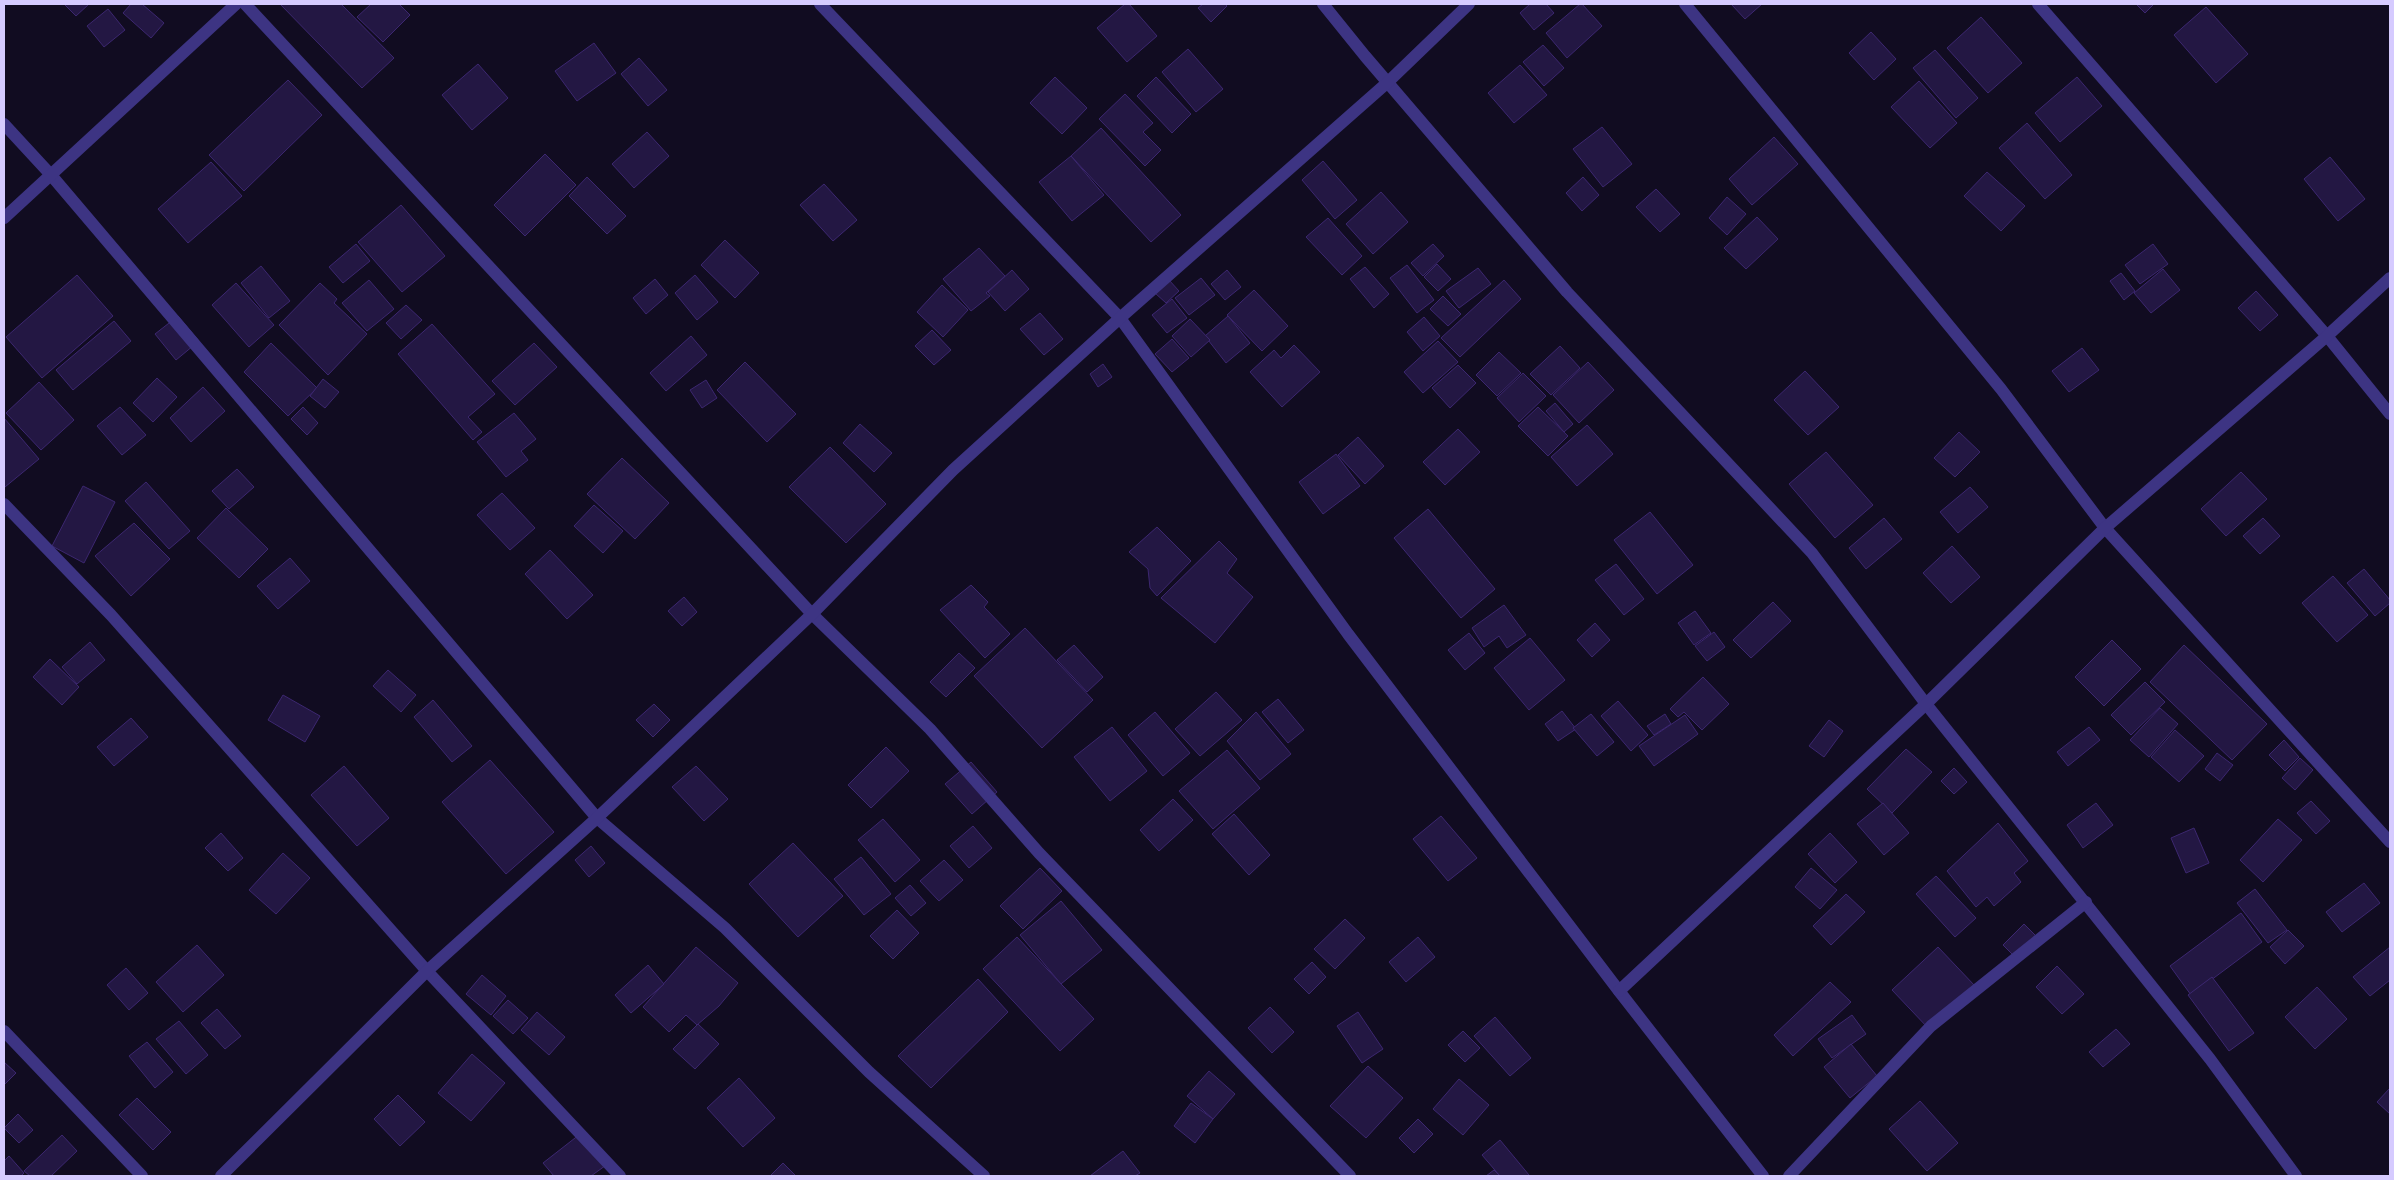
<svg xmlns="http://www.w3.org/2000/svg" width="2394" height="1180" font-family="Raleway,sans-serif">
<rect width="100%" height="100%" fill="#110c21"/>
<g fill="#231743" stroke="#3c2770">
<path d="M64,4H89L76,16Z"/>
<path d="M131,4H142L164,23L151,38L123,13Z"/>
<path d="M280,4H341L394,58L362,88Z"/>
<path d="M371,4H399L410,15L383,42L357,17Z"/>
<path d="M1125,4H1129L1157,36L1127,62L1097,28Z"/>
<path d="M1203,4H1225L1227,6L1211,22L1198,8Z"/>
<path d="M1530,4H1546L1554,13L1534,30L1520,13Z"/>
<path d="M1580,4H1582L1602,26L1567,58L1546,33Z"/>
<path d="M1731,4H1762L1745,19Z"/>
<path d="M2136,4H2154L2145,13Z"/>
<path d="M2206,7L2248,54L2216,83L2174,35Z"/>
<path d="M108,9L125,30L104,47L87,26Z"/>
<path d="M1981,17L2022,63L1988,93L1947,48Z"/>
<path d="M1871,32L1896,59L1874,80L1849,53Z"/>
<path d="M594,43L616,73L577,101L555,71Z"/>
<path d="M1543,45L1564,68L1544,86L1523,62Z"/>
<path d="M1188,49L1223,89L1196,112L1162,72Z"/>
<path d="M1935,50L1978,98L1956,118L1913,68Z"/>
<path d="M639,58L667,90L648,106L621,74Z"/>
<path d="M478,64L508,98L472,130L442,95Z"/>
<path d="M1520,65L1547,95L1514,123L1488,93Z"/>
<path d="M1055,77L1087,108L1062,134L1030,103Z"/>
<path d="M1156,77L1191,114L1172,133L1137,96Z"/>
<path d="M2077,77L2102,106L2060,142L2035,113Z"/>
<path d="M288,80L322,115L244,191L209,155Z"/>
<path d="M1919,81L1957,123L1930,148L1891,107Z"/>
<path d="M1125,94L1153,123L1143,132L1161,150L1145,166L1099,119Z"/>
<path d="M2027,123L2072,175L2045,199L1999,148Z"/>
<path d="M1602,127L1632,164L1603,187L1573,149Z"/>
<path d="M1101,128L1181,215L1151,242L1071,156Z"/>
<path d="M647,132L669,156L634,188L612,164Z"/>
<path d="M1774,137L1798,164L1752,205L1729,179Z"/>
<path d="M545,154L576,185L525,236L494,205Z"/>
<path d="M1071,156L1104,195L1072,221L1039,182Z"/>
<path d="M2330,157L2365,199L2338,221L2304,179Z"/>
<path d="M1323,161L1357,200L1335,219L1302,180Z"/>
<path d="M211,162L242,196L188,243L158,209Z"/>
<path d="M1987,172L2025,206L2001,231L1964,196Z"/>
<path d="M587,177L626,216L607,234L569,196Z"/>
<path d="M1583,177L1599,195L1582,211L1566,193Z"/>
<path d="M824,184L857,220L833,241L800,205Z"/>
<path d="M1656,189L1680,214L1660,232L1636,207Z"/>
<path d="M1381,192L1408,222L1373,254L1346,224Z"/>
<path d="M1727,197L1746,214L1727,235L1709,218Z"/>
<path d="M401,205L445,256L402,292L358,242Z"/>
<path d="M1757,217L1778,239L1746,269L1724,248Z"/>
<path d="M1328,218L1362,256L1342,275L1306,237Z"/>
<path d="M725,240L759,273L735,298L701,265Z"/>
<path d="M356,244L370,261L343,283L329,267Z"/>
<path d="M1433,244L1444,256L1423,276L1411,263Z"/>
<path d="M2153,244L2168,264L2140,284L2125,265Z"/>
<path d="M979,248L1005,276L986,293L990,296L971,311L943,279Z"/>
<path d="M1437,264L1451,279L1438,291L1424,277Z"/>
<path d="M1407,265L1434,300L1417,313L1390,278Z"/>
<path d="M261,266L290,301L269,318L241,283Z"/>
<path d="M1365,267L1389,294L1374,308L1350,279Z"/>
<path d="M1478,268L1491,284L1459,308L1446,291Z"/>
<path d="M2163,269L2180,290L2151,313L2134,293Z"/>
<path d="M1012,270L1029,289L1005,311L988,292Z"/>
<path d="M1227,270L1241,287L1225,300L1211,284Z"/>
<path d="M2121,273L2135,291L2124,300L2110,281Z"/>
<path d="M77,275L113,316L42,378L6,337Z"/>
<path d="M695,275L718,302L697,320L675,293Z"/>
<path d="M1201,278L1215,295L1189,315L1175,298Z"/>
<path d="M655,279L668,295L646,314L633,298Z"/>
<path d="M369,280L394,309L367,331L342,303Z"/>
<path d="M1169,280L1179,291L1166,303L1155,293Z"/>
<path d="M1504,280L1521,299L1460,357L1441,338Z"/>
<path d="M236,283L274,325L249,347L212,305Z"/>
<path d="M320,283L337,299L334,303L367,334L328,375L279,325Z"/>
<path d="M942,285L968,310L943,337L917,312Z"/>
<path d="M1254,290L1288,326L1262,351L1227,315Z"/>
<path d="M2256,291L2278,315L2260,331L2238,308Z"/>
<path d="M1443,296L1461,314L1448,326L1430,309Z"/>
<path d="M1172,299L1187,318L1167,333L1152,315Z"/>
<path d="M406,305L422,320L401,339L386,323Z"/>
<path d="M1040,313L1063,339L1044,355L1020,329Z"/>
<path d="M178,316L199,341L176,360L155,334Z"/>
<path d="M1228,316L1250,343L1226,363L1205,336Z"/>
<path d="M1424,317L1440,336L1423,351L1407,332Z"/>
<path d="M1190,319L1210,340L1191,357L1172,336Z"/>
<path d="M114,321L131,341L73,390L56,370Z"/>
<path d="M432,324L495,394L468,417L482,432L473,440L398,354Z"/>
<path d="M932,330L951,350L934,365L915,346Z"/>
<path d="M691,336L707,355L666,391L650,373Z"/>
<path d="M1172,339L1189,358L1172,372L1155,354Z"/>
<path d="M1438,341L1458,362L1423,393L1404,372Z"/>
<path d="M271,343L317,388L288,416L244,372Z"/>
<path d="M534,343L557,367L515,405L492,381Z"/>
<path d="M1294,345L1320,372L1282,407L1250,372L1274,350L1281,358Z"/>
<path d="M1560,346L1580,368L1551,395L1530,374Z"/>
<path d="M2082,348L2099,370L2069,392L2052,371Z"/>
<path d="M1499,352L1521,373L1497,396L1476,375Z"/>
<path d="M745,362L796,414L767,442L717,390Z"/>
<path d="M1588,362L1614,390L1579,423L1553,395Z"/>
<path d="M1103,364L1112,377L1098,387L1090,374Z"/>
<path d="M1458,365L1476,383L1450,408L1432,388Z"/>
<path d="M1805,371L1839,407L1808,435L1774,400Z"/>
<path d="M1523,373L1546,396L1519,422L1497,398Z"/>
<path d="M157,378L177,397L153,422L133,403Z"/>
<path d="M323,379L339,392L325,408L310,396Z"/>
<path d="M706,380L717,398L702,408L690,390Z"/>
<path d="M39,382L74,420L41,450L6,413Z"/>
<path d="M203,387L225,411L191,442L170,418Z"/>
<path d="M1555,403L1573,424L1564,432L1546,411Z"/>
<path d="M120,407L146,435L122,455L97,426Z"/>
<path d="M303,407L318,423L307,435L291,419Z"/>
<path d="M1538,407L1568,436L1548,456L1518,426Z"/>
<path d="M514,413L536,439L521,451L528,460L506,477L477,442Z"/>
<path d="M4,418L39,459L5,487L4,486Z"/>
<path d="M860,424L892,453L874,472L843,443Z"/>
<path d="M1587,425L1613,454L1577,486L1551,457Z"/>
<path d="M1458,429L1480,452L1445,485L1423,462Z"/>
<path d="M1959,432L1980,452L1955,477L1934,458Z"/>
<path d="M1358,437L1384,466L1365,484L1338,455Z"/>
<path d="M830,447L886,504L846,543L789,487Z"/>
<path d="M1826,452L1873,505L1835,538L1789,484Z"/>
<path d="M1336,454L1360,486L1323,514L1299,482Z"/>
<path d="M622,458L669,503L635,539L587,494Z"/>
<path d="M237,469L254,487L229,509L212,491Z"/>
<path d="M2241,472L2267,499L2226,536L2201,509Z"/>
<path d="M146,482L190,531L169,549L125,501Z"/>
<path d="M83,486L115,502L84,563L52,546Z"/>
<path d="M1970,487L1988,507L1958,533L1940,512Z"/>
<path d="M502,493L535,528L510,550L477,515Z"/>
<path d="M594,505L623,531L603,553L574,526Z"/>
<path d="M226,508L268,549L239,578L197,538Z"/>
<path d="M1428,509L1495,589L1461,618L1394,538Z"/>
<path d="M1650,512L1693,565L1657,594L1614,540Z"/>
<path d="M1884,518L1902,539L1866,569L1849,548Z"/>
<path d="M2263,518L2280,536L2260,554L2243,536Z"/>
<path d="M134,523L170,559L131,596L95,556Z"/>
<path d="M1157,527L1191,561L1157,596L1150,588L1148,569L1129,552Z"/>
<path d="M1219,541L1237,559L1227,573L1253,597L1215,643L1161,598Z"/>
<path d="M1952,546L1980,577L1951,603L1923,573Z"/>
<path d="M550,550L593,595L567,619L525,574Z"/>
<path d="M290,558L310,581L278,609L257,586Z"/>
<path d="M1616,564L1644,599L1624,615L1595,580Z"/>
<path d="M2364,569L2390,600V603L2375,616L2347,583Z"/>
<path d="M2333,576L2368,615L2337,642L2302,603Z"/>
<path d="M971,585L988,602L984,607L1010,634L985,658L940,610Z"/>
<path d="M684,597L697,612L682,626L668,611Z"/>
<path d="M1773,602L1791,621L1751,658L1733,640Z"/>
<path d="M1504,605L1526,635L1507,648L1499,636L1484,647L1472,628Z"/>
<path d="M1695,611L1711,633L1694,645L1678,623Z"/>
<path d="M1595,623L1610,640L1592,657L1577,640Z"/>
<path d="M1025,628L1093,700L1042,748L974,676Z"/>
<path d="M1714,632L1725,647L1707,661L1695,646Z"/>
<path d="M1469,633L1485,653L1465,670L1448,650Z"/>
<path d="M1530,638L1565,680L1529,710L1494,668Z"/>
<path d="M2112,640L2141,669L2104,706L2075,677Z"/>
<path d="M90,642L105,660L77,684L62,667Z"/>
<path d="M1074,645L1103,677L1087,692L1057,660Z"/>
<path d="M2184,645L2267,724L2232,760L2150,682Z"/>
<path d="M959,653L975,668L946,697L930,682Z"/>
<path d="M50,659L79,687L62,705L33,677Z"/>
<path d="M388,670L416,695L401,712L373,686Z"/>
<path d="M1703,677L1729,704L1702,730L1684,712L1678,717L1670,709Z"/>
<path d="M2145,682L2165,702L2131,735L2111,715Z"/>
<path d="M1216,692L1242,720L1200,756L1175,729Z"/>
<path d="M283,695L320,716L305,742L268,720Z"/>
<path d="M1278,699L1304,730L1288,743L1262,712Z"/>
<path d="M433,700L472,746L452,762L414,717Z"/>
<path d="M1618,701L1648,735L1631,751L1601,716Z"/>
<path d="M654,704L670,720L653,737L636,720Z"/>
<path d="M2160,708L2178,724L2149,757L2130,740Z"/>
<path d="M1562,711L1576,729L1558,741L1545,724Z"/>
<path d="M1155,712L1190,753L1163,776L1128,735Z"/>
<path d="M1256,712L1291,754L1260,780L1227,741Z"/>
<path d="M1591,714L1614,742L1597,756L1573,728Z"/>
<path d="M1665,714L1671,724L1654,735L1647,726Z"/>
<path d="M1685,715L1698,734L1654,766L1639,746Z"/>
<path d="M131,718L148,737L114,766L97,747Z"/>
<path d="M1829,720L1843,731L1824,757L1809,746Z"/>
<path d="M1112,727L1147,771L1110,801L1074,757Z"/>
<path d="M2089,727L2100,740L2068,766L2057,752Z"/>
<path d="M2175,730L2204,756L2179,782L2151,757Z"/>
<path d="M2284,740L2299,757L2285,771L2269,755Z"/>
<path d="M886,747L909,771L871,808L848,785Z"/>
<path d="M1906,749L1932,772L1892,813L1867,789Z"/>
<path d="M1227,750L1260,788L1213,829L1179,791Z"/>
<path d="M2217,753L2233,765L2220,781L2205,769Z"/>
<path d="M2300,758L2313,770L2295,790L2282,778Z"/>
<path d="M490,760L554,832L506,874L442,802Z"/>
<path d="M971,762L997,792L972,814L945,784Z"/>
<path d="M344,766L389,818L357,846L311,795Z"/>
<path d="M696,766L728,799L704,821L672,787Z"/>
<path d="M1954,768L1967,782L1954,794L1941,781Z"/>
<path d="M1173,799L1193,820L1159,851L1140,830Z"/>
<path d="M2311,801L2330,821L2316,834L2297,813Z"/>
<path d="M1883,803L1909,833L1884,855L1857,824Z"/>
<path d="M2096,803L2113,825L2083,848L2067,825Z"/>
<path d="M1234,814L1270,855L1249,875L1212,834Z"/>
<path d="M1441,816L1477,858L1448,881L1413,839Z"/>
<path d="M883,819L920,860L895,882L858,840Z"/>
<path d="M2278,819L2302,840L2263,882L2240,860Z"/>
<path d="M1998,823L2028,861L2014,873L2021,882L1994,906L1987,897L1976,907L1947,871Z"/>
<path d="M973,826L992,848L969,868L950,846Z"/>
<path d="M2194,828L2209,863L2186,873L2171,838Z"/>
<path d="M221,833L243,858L228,871L205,848Z"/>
<path d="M1830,833L1857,862L1835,883L1808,854Z"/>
<path d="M793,843L843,896L798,937L749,884Z"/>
<path d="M591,846L605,863L589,877L575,860Z"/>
<path d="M283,853L310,878L276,914L249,890Z"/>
<path d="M861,857L891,894L864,915L834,879Z"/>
<path d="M944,860L963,880L939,901L920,881Z"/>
<path d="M1040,868L1062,891L1023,929L1000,906Z"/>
<path d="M1811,868L1837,890L1820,909L1795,887Z"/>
<path d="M1936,876L1976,918L1955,937L1916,894Z"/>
<path d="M2364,883L2380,903L2342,932L2326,912Z"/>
<path d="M910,885L926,903L911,916L895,898Z"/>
<path d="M2255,889L2287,930L2268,943L2237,903Z"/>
<path d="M1846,894L1865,912L1831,945L1813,926Z"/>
<path d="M1061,901L1102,950L1061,984L1020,935Z"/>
<path d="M897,910L919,933L893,959L870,936Z"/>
<path d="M2241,913L2262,942L2191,995L2170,966Z"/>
<path d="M1345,919L1365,938L1335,969L1314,949Z"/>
<path d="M2024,924L2037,937L2016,958L2003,945Z"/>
<path d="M2288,930L2304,946L2285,964L2270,947Z"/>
<path d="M1017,937L1094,1019L1060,1051L983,969Z"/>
<path d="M1418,937L1435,957L1406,982L1389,962Z"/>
<path d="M197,945L224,975L183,1012L156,982Z"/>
<path d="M696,947L738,983L719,1006L697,1025L686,1015L669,1032L643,1007Z"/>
<path d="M1938,947L1975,986L1929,1029L1892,990Z"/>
<path d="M2390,947V980L2370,996L2353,977Z"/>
<path d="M1312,962L1326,977L1309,994L1294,979Z"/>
<path d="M648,965L664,984L631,1013L615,995Z"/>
<path d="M2057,966L2084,994L2062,1014L2036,987Z"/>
<path d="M126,968L148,993L129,1010L107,985Z"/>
<path d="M482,975L506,996L491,1015L466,994Z"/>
<path d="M2212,977L2254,1033L2229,1051L2188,995Z"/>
<path d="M978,979L1008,1012L931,1088L898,1056Z"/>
<path d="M1830,982L1851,1002L1793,1056L1774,1035Z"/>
<path d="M2317,987L2347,1019L2315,1049L2285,1017Z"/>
<path d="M508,1000L528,1018L513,1034L493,1016Z"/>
<path d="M1270,1007L1294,1032L1272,1053L1248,1028Z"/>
<path d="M217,1009L241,1036L225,1049L201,1023Z"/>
<path d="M537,1012L565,1037L549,1055L521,1030Z"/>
<path d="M1358,1012L1383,1049L1362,1063L1337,1026Z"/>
<path d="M1852,1015L1866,1034L1832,1058L1818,1039Z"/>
<path d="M1495,1017L1531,1058L1510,1076L1474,1036Z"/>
<path d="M179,1021L208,1055L186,1074L156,1039Z"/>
<path d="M698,1024L719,1044L695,1069L673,1049Z"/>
<path d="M2116,1029L2130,1044L2103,1067L2089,1052Z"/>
<path d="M1463,1031L1480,1048L1465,1062L1448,1045Z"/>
<path d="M147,1042L173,1072L155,1088L129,1056Z"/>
<path d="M1851,1044L1877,1076L1850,1098L1824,1067Z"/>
<path d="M472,1054L505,1083L471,1121L438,1093Z"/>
<path d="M4,1062L16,1073L4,1085Z"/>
<path d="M1368,1066L1403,1098L1366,1138L1330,1106Z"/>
<path d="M1209,1071L1235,1094L1213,1119L1187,1096Z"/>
<path d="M739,1078L775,1118L743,1147L707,1108Z"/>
<path d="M1459,1079L1489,1105L1463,1135L1433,1109Z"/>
<path d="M2390,1088V1114L2377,1102Z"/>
<path d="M398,1095L425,1122L400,1146L374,1119Z"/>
<path d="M137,1098L171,1132L153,1150L119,1115Z"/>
<path d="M1920,1101L1958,1143L1927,1171L1889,1129Z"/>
<path d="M1191,1103L1213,1119L1195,1143L1174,1126Z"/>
<path d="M18,1114L33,1130L19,1143L4,1128Z"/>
<path d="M1418,1119L1433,1134L1414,1153L1399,1138Z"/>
<path d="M584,1131L609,1163L591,1176H554L543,1163Z"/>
<path d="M62,1135L77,1151L51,1176H30L24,1171Z"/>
<path d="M1500,1140L1529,1175L1527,1176H1500L1482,1155Z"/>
<path d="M1123,1151L1140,1173L1135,1176H1090Z"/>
<path d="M9,1156L24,1173L21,1176H4V1161Z"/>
<path d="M783,1163L796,1176H770Z"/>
<path d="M1494,1170L1500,1176H1486Z"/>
</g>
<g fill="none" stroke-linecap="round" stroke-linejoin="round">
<g stroke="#3d3483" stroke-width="12">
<path d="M245,4L812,614L930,729L1039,853L1350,1176"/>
<path d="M820,4L1120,318L1348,634L1619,991L1763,1176"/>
<path d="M1323,4L1365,56L1567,292L1812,553L1926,704L2210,1059L2296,1176"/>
<path d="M1685,4L2001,389L2105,528L2390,842"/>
<path d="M2038,4L2327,336L2390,414"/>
<path d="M4,124L51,175L597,818L725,928L869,1072L984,1176"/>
<path d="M4,218L236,4"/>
<path d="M4,504L111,615L427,971L620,1176"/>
<path d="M1619,991L1926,704L2105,528L2327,336L2390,278"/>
<path d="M4,1031L142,1176"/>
<path d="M221,1176L427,971L597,818L812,614L953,470L1120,318L1388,82L1469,4"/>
<path d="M1789,1176L1931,1026L2086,902"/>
</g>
</g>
<rect width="2394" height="1180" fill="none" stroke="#d6cbff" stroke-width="10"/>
</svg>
